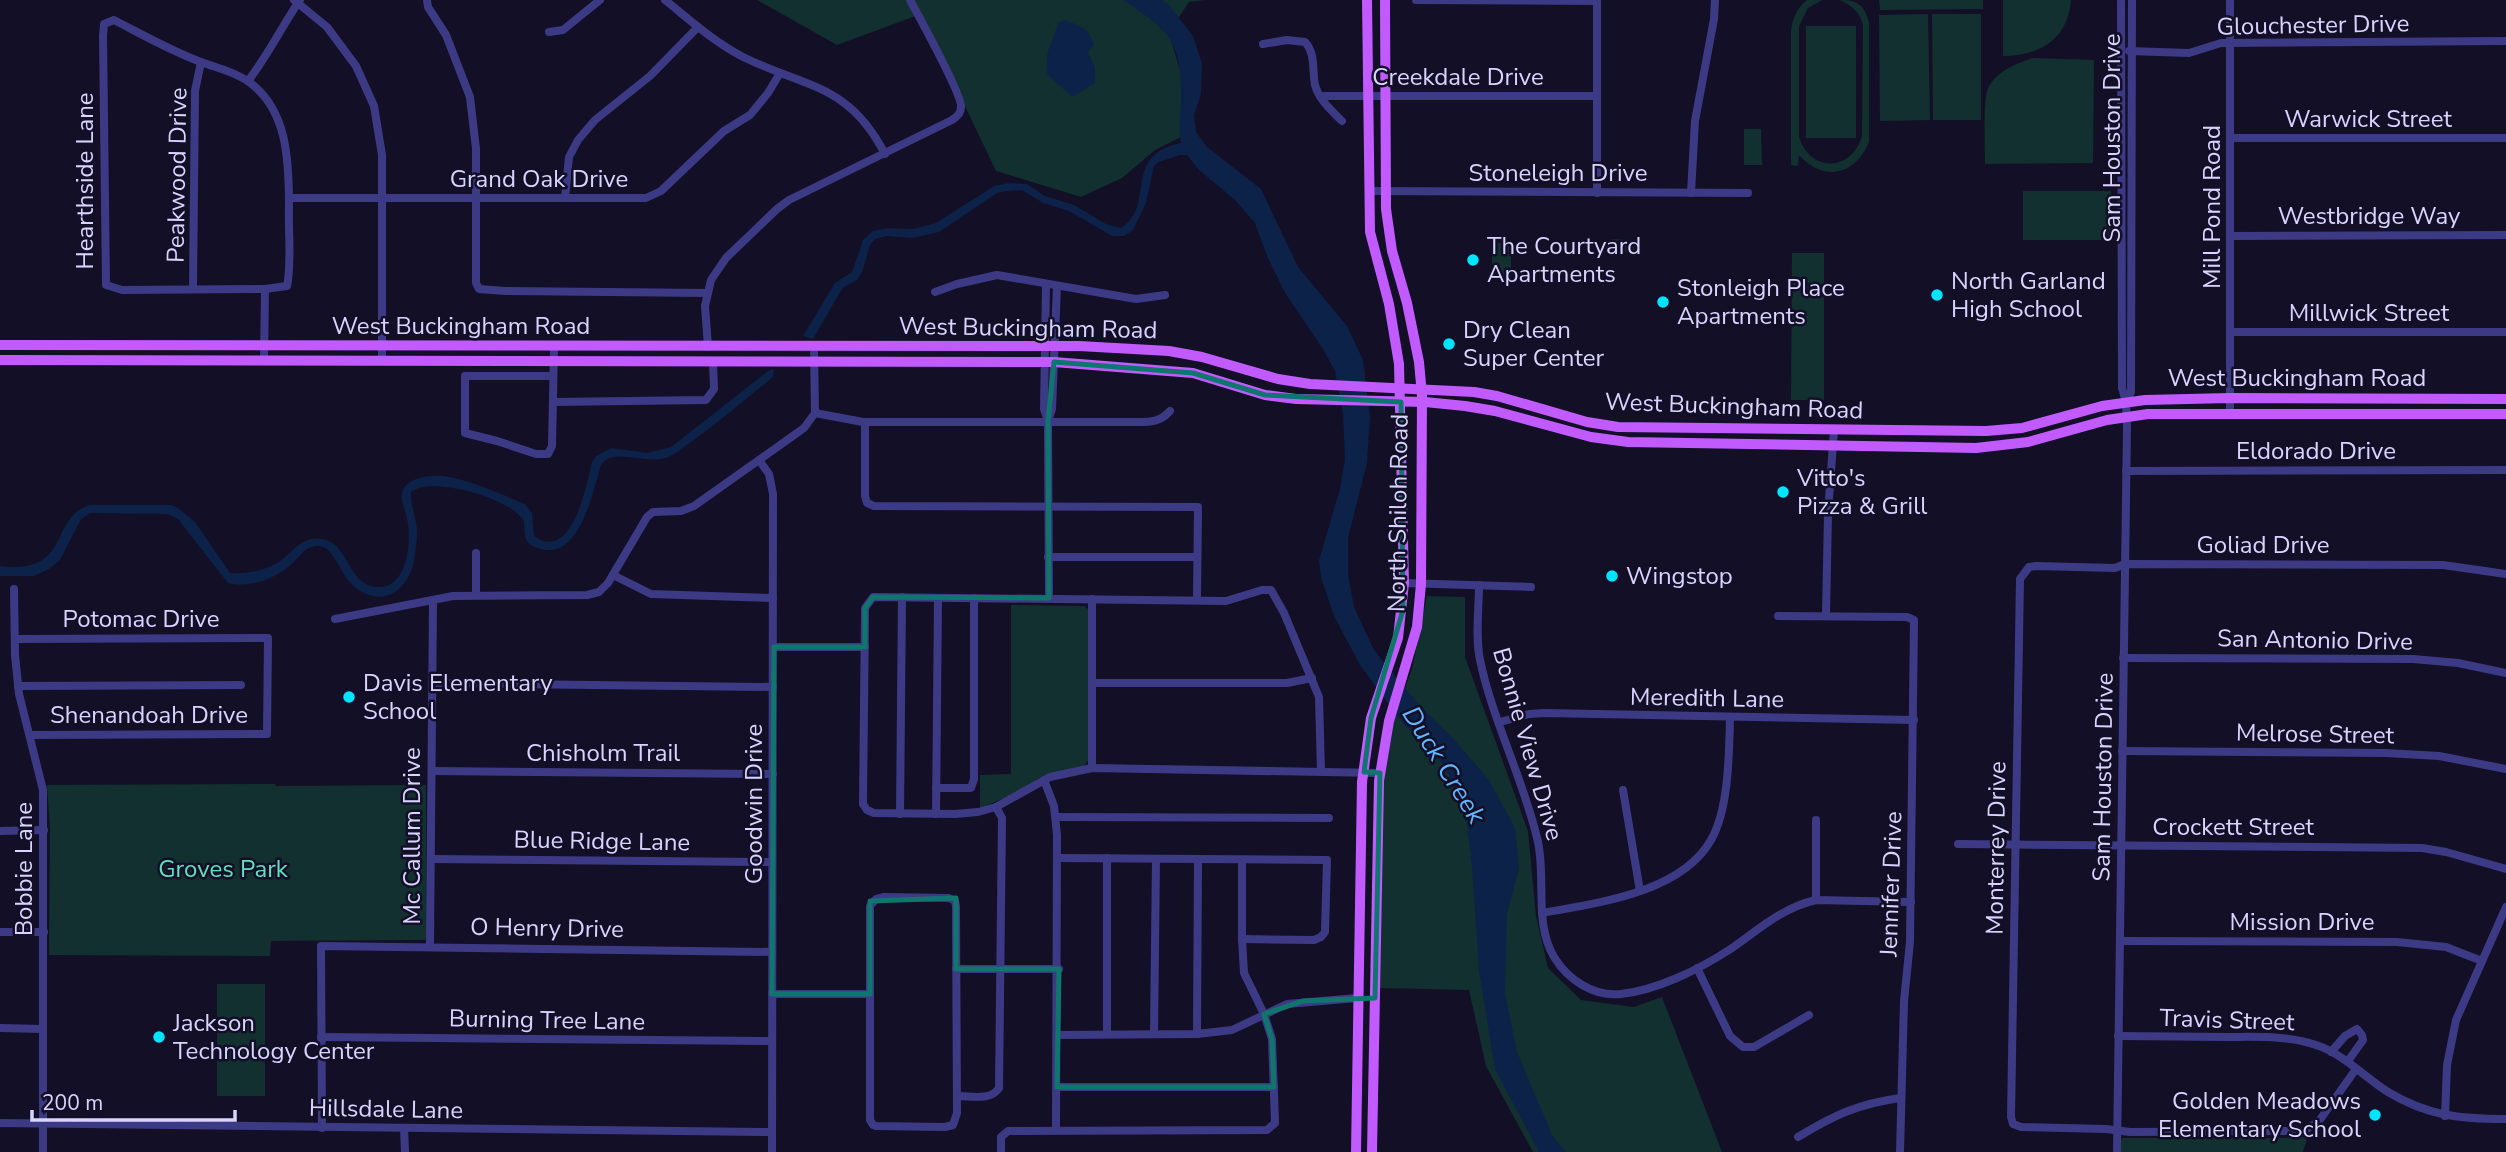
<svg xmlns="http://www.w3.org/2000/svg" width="2506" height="1152" font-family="'Nunito Sans',sans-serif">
<rect width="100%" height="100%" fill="#130f26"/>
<g fill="#12302f">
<path d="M757,0H1205L1189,2L1169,32L1186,91L1181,137L1155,150L1122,178L1081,197L996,171L921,14L837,45Z"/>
<path d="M1807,0H1822L1808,8L1799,26V137C1810,173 1853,172 1862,135L1863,25C1860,12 1852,6 1840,0C1858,0 1864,5 1869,22V142C1855,176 1823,182 1799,155L1798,166L1791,165V30C1793,17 1797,8 1807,0Z"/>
<path d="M1879,0H1983V9L1880,10Z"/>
<path d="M2003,0H2071C2068,39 2040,56 2003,56Z"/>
<path d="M1928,14L1930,120L1880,121L1879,15Z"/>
<path d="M1932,14H1981V120H1933Z"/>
<rect x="1806" y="26" width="50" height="112"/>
<path d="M2033,58L2094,60L2093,163L1985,164C1985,149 1983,98 1988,88C1997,71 2017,63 2033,58Z"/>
<path d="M1744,129H1761L1762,165H1744Z"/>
<rect x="2023" y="191" width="88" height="49"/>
<path d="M1611,239L1634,240V252L1611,251Z"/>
<rect x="1492" y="243" width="19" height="36"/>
<path d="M1792,253H1824V400H1791Z"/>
<path d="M1427,596L1465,597V657L1528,831L1536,916L1548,968L1581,1000L1634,1007L1662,997L1722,1152H1533L1486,1066L1469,990L1378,988L1383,773L1390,730L1412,669Z"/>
<path d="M1011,605L1084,606L1088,609V761L1083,767L1041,777L1012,795L980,808V775L1011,774Z"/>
<path d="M275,784L276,786L426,785L427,940L271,941L270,956L49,955L50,829L47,785Z"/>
<rect x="217" y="984" width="48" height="112"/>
<path d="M2308,1135L2303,1152H2120L2121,1140L2123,1138H2297Z"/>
</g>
<g fill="#0c2248">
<path d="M1123,0H1162L1169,5L1193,36L1202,63L1201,94L1194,115L1196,132L1207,147L1261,189L1298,267L1347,326L1363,360L1370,417L1367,463L1348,538V574L1354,607L1374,650L1419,705L1452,737L1489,780L1515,828L1519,868L1507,914L1505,994L1517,1052L1552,1135L1566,1152H1539L1495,1069L1479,971L1472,866L1465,810L1449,775L1432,749L1403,724L1360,665L1335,618L1321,578L1319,560L1340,489L1345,460L1343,414L1335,371L1323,349L1285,293L1267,256L1255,223L1235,200L1199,170L1187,155H1180L1159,162L1154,166L1146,203L1133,230L1124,236H1112L1069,211L1043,203L1022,190L1007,191L997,193L939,232L913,238L886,236L875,239L870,245L862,272L857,280L844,287L839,294L813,339L803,336L835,283L852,272L863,240L873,231L888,228L913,229L936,223L994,186L1009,183L1027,184L1045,196L1074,205L1106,224L1121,228C1157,205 1121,155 1181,143C1178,126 1181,111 1181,94C1181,38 1167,29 1123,0Z"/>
<path d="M1066,20L1087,30L1094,44L1088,52L1095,68V83L1072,97L1047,74C1045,47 1052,46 1058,23Z"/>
<path d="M774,369L773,377C746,399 719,422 691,442C683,447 676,454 668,457C647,466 613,446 601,465C593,491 580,560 541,549C522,544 525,535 524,521C512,499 431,475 411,492C410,505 416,517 417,529C418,539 415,551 414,561C412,573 405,585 395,592C387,597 377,598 369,595C342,585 344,566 327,549C322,546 317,545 312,547C304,549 301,555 296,560C280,577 252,589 228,583L178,519L168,514L90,513L81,519L60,560L49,569L34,576H0V566C73,575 48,517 90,505H171L178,508L195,522L230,573C245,574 264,571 277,563C292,554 301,535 322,539C349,543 346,582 375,587C379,587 387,587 391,584C409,572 411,538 407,519C406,510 400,502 402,493C406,476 435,474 449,477C473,481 503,495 525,504L532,513L534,536C572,563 586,487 592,462L596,456L611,448L647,453L671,447L768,371Z"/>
</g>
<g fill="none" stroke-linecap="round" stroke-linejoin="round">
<g stroke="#3d3a85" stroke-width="8">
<path d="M294,0L327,27L356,66L374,106L382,155V360"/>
<path d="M427,0L428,7L446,35L470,97L476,149V283L479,289L505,291L707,293"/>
<path d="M665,0C690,20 714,42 743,57C807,88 849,84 885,154"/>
<path d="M1416,0L1597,1"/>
<path d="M114,20C143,35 171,51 201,62C217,68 232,71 246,80C288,107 289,162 289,206C288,230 292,264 287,286L265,289L122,290L106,285L103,36L104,24Z"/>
<path d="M549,32L563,30L600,0"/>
<path d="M1263,44L1287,40L1305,42C1316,54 1312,70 1315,85C1319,100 1332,111 1342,121"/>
<path d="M2129,51L2189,53L2221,43L2506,41"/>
<path d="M248,81C268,55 282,26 300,0"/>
<path d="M1320,96H1596"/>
<path d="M2231,138H2506"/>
<path d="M1369,191L1748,193"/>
<path d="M1597,193V0"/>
<path d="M1691,193L1695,121L1714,19L1715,0"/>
<path d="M289,198H646L661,191L724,131L750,115L768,93L780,73"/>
<path d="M565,198L569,157L578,140L595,120L650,76L698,27"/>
<path d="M2232,236L2506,235"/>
<path d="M1046,284L1044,409L1048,421L1052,409L1057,286"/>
<path d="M193,288L195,91L201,62"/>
<path d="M935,292L957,284L997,275L1136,299L1165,295"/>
<path d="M2232,332H2506"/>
<path d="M708,347L705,306L711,280L726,258L777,209L789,200L952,120C957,117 961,113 961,107C962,94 919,17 910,0"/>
<path d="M264,361L265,289"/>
<path d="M553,376H465V433L497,441L536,454H548L552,446L554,347"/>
<path d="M553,402L706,400L714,389L713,362"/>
<path d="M2126,402L2131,392L2132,0"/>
<path d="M815,413L863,422H1137C1151,422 1160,422 1170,411"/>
<path d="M2230,413V0"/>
<path d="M1048,421L1049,598"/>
<path d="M865,422V496L867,503L874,506L1198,507L1197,599"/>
<path d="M759,460L769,474L773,494L772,1152"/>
<path d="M2126,471L2506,470"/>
<path d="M476,553V595"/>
<path d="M1048,557H1197"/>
<path d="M613,575L651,594L773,598"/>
<path d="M1404,583L1531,587"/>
<path d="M1479,585C1479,609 1475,636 1480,660C1493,722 1524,780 1538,842C1546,880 1534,923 1554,957C1568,980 1594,997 1621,994C1657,990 1698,970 1729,950C1757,931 1781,908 1816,900L1911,902"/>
<path d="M14,589L15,655L19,694L43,790V1152"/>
<path d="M1092,599V683"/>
<path d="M1778,616L1907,617L1914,620L1910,942L1904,1001L1900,1152"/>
<path d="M1826,616L1828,513L1834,430"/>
<path d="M335,619L453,596L587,595L599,592L608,583L647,517L653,512L681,511L694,506L804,428L815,413L814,347"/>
<path d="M15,639L268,638L267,734L30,735"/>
<path d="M774,647H865"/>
<path d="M2123,658L2413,659L2458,663L2506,673"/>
<path d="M432,683L773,687"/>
<path d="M18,686L241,685"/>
<path d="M1500,722L1529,714L1545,713L1914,720"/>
<path d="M2122,751L2386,753L2439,756L2506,769"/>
<path d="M1092,768V683H1287L1312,678"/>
<path d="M432,771L773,774"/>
<path d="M1321,772L1319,697L1284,613L1271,590H1262L1226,601L873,597L865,608L863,804L867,810L874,813L955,814L978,812L996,807L1050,777L1092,768L1380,773"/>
<path d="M1044,780L1054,806L1057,835L1056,1130"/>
<path d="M936,788H971L974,779V598"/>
<path d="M1623,790L1640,891"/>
<path d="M900,814L902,597"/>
<path d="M936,814L938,598"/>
<path d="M1057,817L1329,818"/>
<path d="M0,831L44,830"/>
<path d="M1958,844L2422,848L2446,852L2506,869"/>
<path d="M1058,858L1327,860L1325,932L1321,937L1314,940L1242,939"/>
<path d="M1107,858V1033"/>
<path d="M431,859L772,862"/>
<path d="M883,897L949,898L955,901L956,906L957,1113L953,1125L945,1127L876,1126L873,1125L870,1120V906L876,899Z"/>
<path d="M1816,900V820"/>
<path d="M1542,913C1597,903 1681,893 1711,840C1729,809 1729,753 1730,718"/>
<path d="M0,932H44"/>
<path d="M2120,941L2397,942L2446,947L2482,961"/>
<path d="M430,946L433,600"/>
<path d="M1697,968L1730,1036L1743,1047H1754L1809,1015"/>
<path d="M956,969H1059"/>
<path d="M772,994H870"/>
<path d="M0,1028L43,1029"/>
<path d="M1154,1033L1156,859"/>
<path d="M1197,1034L1198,859"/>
<path d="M1057,1035L1197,1034L1232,1030L1287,1004L1357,998"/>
<path d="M2118,1036C2154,1036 2190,1037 2226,1037C2256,1037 2287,1035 2316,1045C2344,1054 2364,1077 2388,1092C2428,1116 2460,1119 2506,1119"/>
<path d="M321,1037L772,1041"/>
<path d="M2331,1052L2345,1036L2357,1029L2362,1035L2363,1040L2348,1061"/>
<path d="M2356,1069L2319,1121L2304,1131L2130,1132L2106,1129L2021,1127L2013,1124L2011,1117L2020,579L2029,567L2036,566L2115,568L2125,564L2443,565L2506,574"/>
<path d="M1057,1087H1274"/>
<path d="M957,1096C971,1096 991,1101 999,1088L1002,818L996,807"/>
<path d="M2445,1116L2447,1065L2456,1020L2506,907"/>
<path d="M0,1123L772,1132"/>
<path d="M322,1128L321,946L772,952"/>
<path d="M404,1128L405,1152"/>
<path d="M1798,1137C1834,1115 1858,1104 1900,1098"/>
<path d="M1001,1152V1137L1008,1131L1267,1130L1275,1123L1272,1039L1264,1014L1244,973L1242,939V860"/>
<path d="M2117,1152L2127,427L2126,402L2122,388L2121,0"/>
</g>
<g stroke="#c25bff" stroke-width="10">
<path d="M0,345L1079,346L1169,351L1202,357L1278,379L1310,384L1474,392L1497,396L1587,422L1618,427L1986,431L2022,428L2102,406L2145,400L2230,398L2506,399"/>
<path d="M0,360L1054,362L1193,373L1265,395L1296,399L1425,402L1465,406L1495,411L1591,437L1628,442L1976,448L2028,442L2107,420L2148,414H2506"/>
<path d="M1356,1152L1362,782L1371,718L1398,638L1404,583L1399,364L1389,304L1370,232L1367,0"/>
<path d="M1372,1152L1379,781L1389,721L1417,627L1421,584L1422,395L1419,362L1407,303L1392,251L1386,209L1385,0"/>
</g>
</g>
<path fill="none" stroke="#0f766e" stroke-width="5" stroke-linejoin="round" d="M1054,362L1193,373L1265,395L1401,402L1403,610L1371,718L1364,772L1380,773L1375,998L1303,1001L1264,1014L1272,1039L1274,1087H1057L1059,969H956V898L870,901V994H772L774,647H865V608L873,597L1049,598L1048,421Z"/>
<g fill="#00e5ff" stroke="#130f26" stroke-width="2.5">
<circle cx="1473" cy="260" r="7"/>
<circle cx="1937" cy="295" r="7"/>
<circle cx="1663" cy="302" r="7"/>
<circle cx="1449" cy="344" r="7"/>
<circle cx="1783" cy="492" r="7"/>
<circle cx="1612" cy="576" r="7"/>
<circle cx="349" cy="697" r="7"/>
<circle cx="159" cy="1037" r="7"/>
<circle cx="2375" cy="1115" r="7"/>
</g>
<g text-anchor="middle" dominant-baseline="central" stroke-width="5" stroke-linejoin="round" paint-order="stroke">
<g font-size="24" fill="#d9d4ff" stroke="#130f26">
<text transform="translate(2313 25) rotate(-1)">Glouchester Drive</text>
<text x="1458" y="77">Creekdale Drive</text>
<text x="2368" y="119">Warwick Street</text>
<text transform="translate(2112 138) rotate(-90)">Sam Houston Drive</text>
<text x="1558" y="173">Stoneleigh Drive</text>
<text transform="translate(177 175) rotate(-89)">Peakwood Drive</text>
<text x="539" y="179">Grand Oak Drive</text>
<text transform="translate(85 181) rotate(-90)">Hearthside Lane</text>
<text transform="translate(2212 207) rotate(-90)">Mill Pond Road</text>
<text x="2369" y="216">Westbridge Way</text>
<text x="2369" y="313">Millwick Street</text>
<text x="461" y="326">West Buckingham Road</text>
<text transform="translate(1028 328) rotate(1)">West Buckingham Road</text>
<text x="2297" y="378">West Buckingham Road</text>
<text transform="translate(1734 406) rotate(2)">West Buckingham Road</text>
<text x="2316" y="451">Eldorado Drive</text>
<text transform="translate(1398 513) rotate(-89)">North Shiloh Road</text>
<text x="2263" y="545">Goliad Drive</text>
<text x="141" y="619">Potomac Drive</text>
<text transform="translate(2315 640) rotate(1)">San Antonio Drive</text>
<text transform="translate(1707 698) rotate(1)">Meredith Lane</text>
<text x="149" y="715">Shenandoah Drive</text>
<text transform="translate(2315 734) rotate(1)">Melrose Street</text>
<text transform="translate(1528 744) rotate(74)">Bonnie View Drive</text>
<text x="603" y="753">Chisholm Trail</text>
<text transform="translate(2103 777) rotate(-89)">Sam Houston Drive</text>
<text transform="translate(754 804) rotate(-90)">Goodwin Drive</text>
<text x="2233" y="827">Crockett Street</text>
<text transform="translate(412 836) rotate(-90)">Mc Callum Drive</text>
<text transform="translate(602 841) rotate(1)">Blue Ridge Lane</text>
<text transform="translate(1996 848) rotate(-89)">Monterrey Drive</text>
<text transform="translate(24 869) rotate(-90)">Bobbie Lane</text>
<text transform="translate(1891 884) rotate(-88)">Jennifer Drive</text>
<text x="2302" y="922">Mission Drive</text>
<text transform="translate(547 928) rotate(1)">O Henry Drive</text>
<text transform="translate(547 1020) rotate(1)">Burning Tree Lane</text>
<text transform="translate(2227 1020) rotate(2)">Travis Street</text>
<text transform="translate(386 1109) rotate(1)">Hillsdale Lane</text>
</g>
<g font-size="24" fill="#d9d4ff" stroke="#130f26" text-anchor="start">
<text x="1487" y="246">The Courtyard<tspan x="1487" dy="28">Apartments</tspan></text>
<text x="1951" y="281">North Garland<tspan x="1951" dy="28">High School</tspan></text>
<text x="1677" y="288">Stonleigh Place<tspan x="1677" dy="28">Apartments</tspan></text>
<text x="1463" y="330">Dry Clean<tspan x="1463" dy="28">Super Center</tspan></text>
<text x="1797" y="478">Vitto's<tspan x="1797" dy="28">Pizza &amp; Grill</tspan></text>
<text x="1626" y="576">Wingstop</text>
<text x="363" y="683">Davis Elementary<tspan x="363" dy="28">School</tspan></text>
<text x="173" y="1023">Jackson<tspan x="173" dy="28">Technology Center</tspan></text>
<text x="2361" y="1101" text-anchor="end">Golden Meadows<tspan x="2361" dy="28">Elementary School</tspan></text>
</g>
<g font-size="24" fill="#5fe0c0" stroke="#130f26">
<text x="223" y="869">Groves Park</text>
</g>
<g font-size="26" font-style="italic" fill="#62b6ff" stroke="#130f26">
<text transform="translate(1444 765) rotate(58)">Duck Creek</text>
</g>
</g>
<path d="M32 1110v10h203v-10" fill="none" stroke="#d9d4ff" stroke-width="3.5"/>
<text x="42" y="1110" font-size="21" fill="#d9d4ff" stroke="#130f26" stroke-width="5" paint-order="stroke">200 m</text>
</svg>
